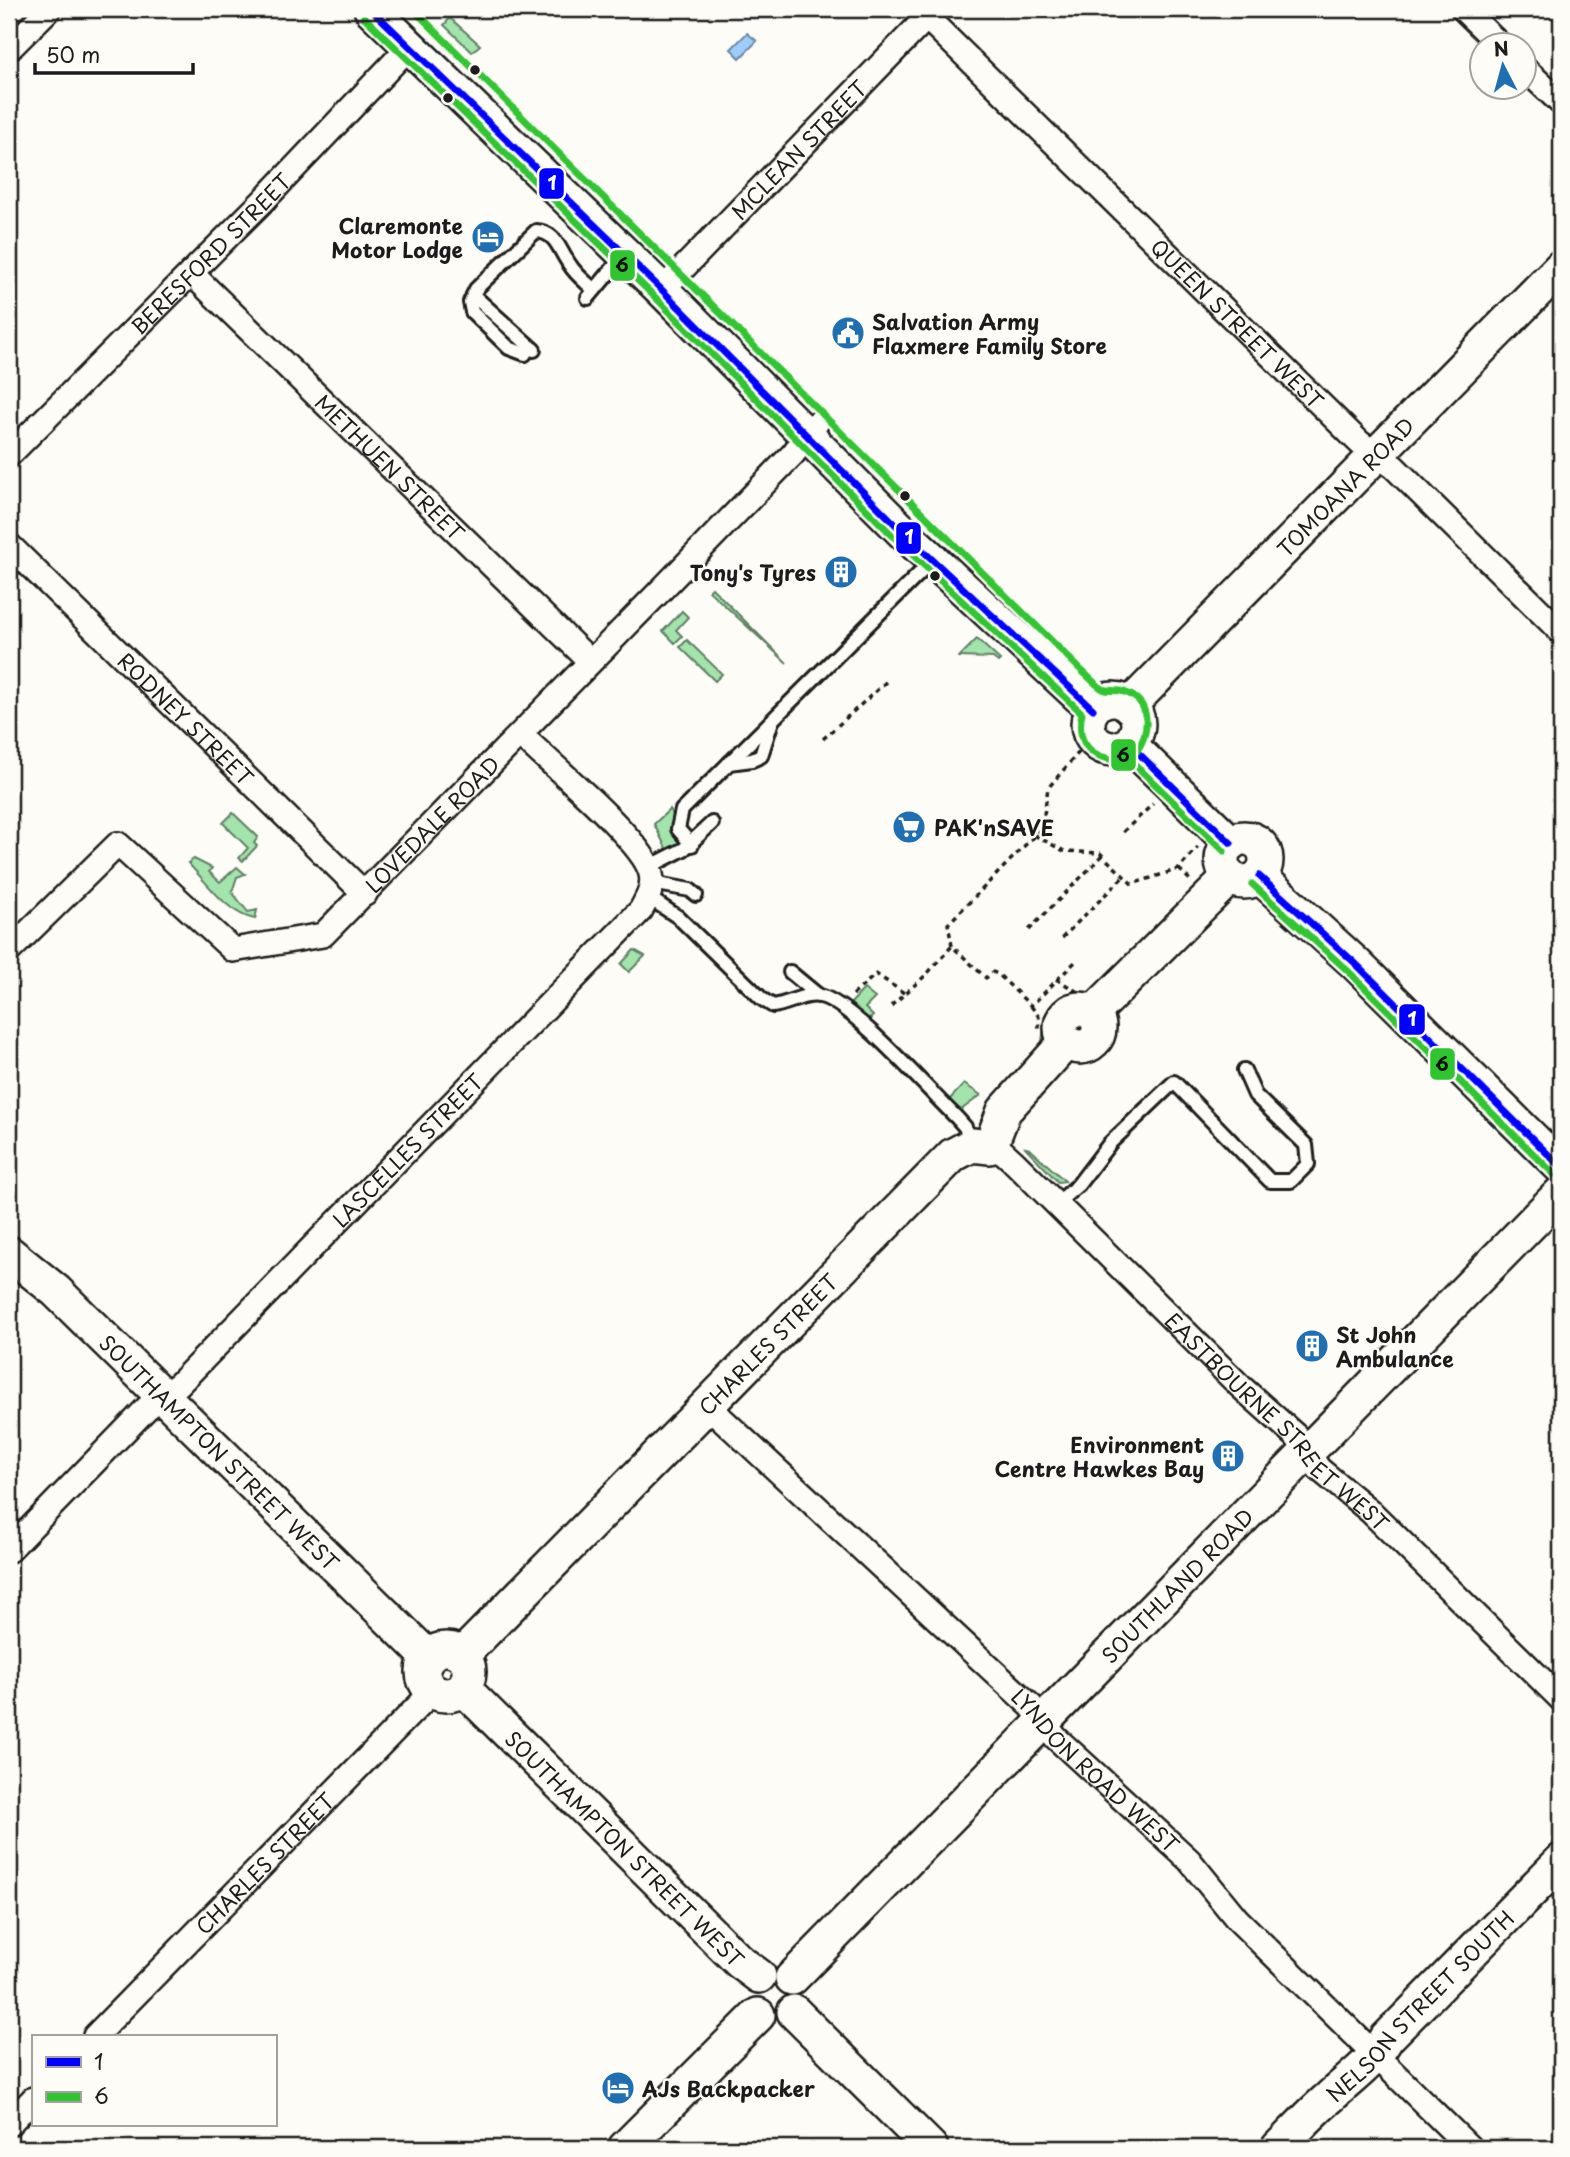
<svg xmlns="http://www.w3.org/2000/svg" width="1570" height="2157" font-family="'Playpen Sans',sans-serif">
<rect width="100%" height="100%" fill="#fdfcf7"/>
<filter id="ink" filterUnits="userSpaceOnUse"><feTurbulence type="fractalNoise" baseFrequency=".0143" numOctaves="2"/><feDisplacementMap in="SourceGraphic" scale="14" xChannelSelector="R" yChannelSelector="G"/><feConvolveMatrix kernelMatrix="1 2 1 2 8 2 1 2 1" color-interpolation-filters="sRGB"/></filter>
<g filter="url(#ink)">
<g fill="#a3e3ac" stroke="#608064" stroke-width="2">
<path d="M450,18L480,45L472,52L444,25Z"/>
<path d="M712,588L787,663L709,591Z"/>
<path d="M682,611L688,617L676,630L682,636L675,643L663,631Z"/>
<path d="M977,639L1000,660L998,662L993,658L959,657Z"/>
<path d="M687,640L722,674L715,681L680,647Z"/>
<path d="M670,809C675,814 675,835 681,845L668,852L654,824Z"/>
<path d="M233,813L258,837L254,843L257,846L243,861L239,858L248,848L223,823Z"/>
<path d="M194,859L212,868L209,872L220,882L237,867L245,874L237,877L232,892L248,912L257,910L255,919C228,914 207,883 188,863Z"/>
<path d="M634,950L645,956L629,972L621,964Z"/>
<path d="M864,989L875,998L865,1008L873,1016L868,1021L850,1004Z"/>
<path d="M1046,1014L1052,1022L1054,1033L1040,1055Z"/>
<path d="M964,1084L981,1095L961,1110L949,1100Z"/>
<path d="M1026,1148L1030,1149L1065,1181L1058,1182Z"/>
</g>
<path fill="#9ecdf9" stroke="#6a86a1" stroke-width="2" d="M747,33L757,41L740,58L731,49Z"/>
<g fill="none" stroke-linecap="round" stroke-linejoin="round">
<defs>
<g id="lane">
<path d="M473,295L534,350"/>
<path d="M588,298L624,255"/>
<path d="M525,354L509,348L472,312L470,302L476,289L536,231C557,232 559,251 570,265C576,275 586,282 594,290"/>
<path d="M729,763L752,760L761,756L772,721"/>
<path d="M692,845L678,829L682,810L933,560"/>
<path d="M649,867L684,849L712,823"/>
<path d="M652,883L690,890L696,895"/>
<path d="M648,897L678,917L762,999L773,1006C789,1004 804,993 820,996C851,1002 930,1092 957,1118L965,1127L972,1145"/>
<path d="M790,972L819,996"/>
<path d="M1056,1204L1078,1185L1110,1143L1174,1082L1270,1181H1291L1308,1164L1306,1145L1255,1095L1244,1070"/>
</g>
<g id="street">
<path id="s1" d="M918,9L1360,443L1394,467L1561,632"/>
<path d="M1463,9L1501,46"/>
<path d="M9,49L49,9"/>
<path d="M1524,68L1561,103"/>
<path id="s2" d="M191,273L590,661"/>
<path id="s3" d="M662,290L935,9"/>
<path id="s4" d="M9,455L264,200L409,47"/>
<path id="s5" d="M9,545L365,894"/>
<path id="s6" d="M9,951L118,844L233,950L323,935L667,584L793,454L816,424"/>
<path id="s7" d="M990,1147L1002,1151L1013,1161L1241,1387L1296,1436L1319,1469L1371,1512L1561,1699"/>
<path id="s8" d="M708,1406L1031,1706L1056,1738L1189,1860L1237,1919L1470,2148"/>
<path id="s9" d="M9,1550L147,1408L179,1384L641,910C647,899 654,887 651,874C645,842 548,762 521,735"/>
<path id="s10" d="M95,2036L432,1692"/>
<path d="M9,2124L33,2099"/>
</g>
<g id="secondary">
<path d="M371,9L662,290L906,535L1093,709"/>
<circle cx="1113" cy="724" r="25"/>
<path id="s11" d="M1129,706L1561,267"/>
<path d="M1129,744L1231,843"/>
<circle cx="1244" cy="860" r="22"/>
<path d="M1259,876L1355,963L1561,1167"/>
<circle cx="1080" cy="1028" r="19"/>
<path d="M1093,1013L1230,877"/>
<path id="s12" d="M9,1253L56,1291L428,1657"/>
<circle cx="446" cy="1672" r="23"/>
<path id="s13" d="M462,1655L953,1155L972,1145L990,1147L1004,1111L1066,1042"/>
<path id="s14" d="M463,1688L740,1962L759,1976"/>
<path id="s15" d="M792,1978L1561,1193"/>
<path d="M794,2012L931,2148"/>
<path d="M625,2148L758,2015"/>
<path id="s16" d="M1278,2148C1295,2131 1311,2113 1330,2097C1351,2077 1372,2064 1387,2038L1561,1861"/>
</g>
</defs>
<use href="#lane" stroke="#1c1c1c" stroke-width="18"/>
<use href="#street" stroke="#1c1c1c" stroke-width="28"/>
<use href="#secondary" stroke="#1c1c1c" stroke-width="38"/>
<g stroke="#1c1c1c" stroke-width="3.5" stroke-dasharray="5 5" stroke-linecap="butt">
<path d="M823,739L887,681"/>
<path d="M1087,742L1107,761"/>
<path d="M1123,832L1153,804"/>
<path d="M1034,835L1064,851L1100,853L1132,884L1179,869L1198,847"/>
<path d="M1179,869L1190,880"/>
<path d="M1029,930L1103,855"/>
<path d="M1062,938L1124,876"/>
<path d="M952,946L948,924L1042,828L1048,788L1092,737"/>
<path d="M1056,979L1078,992"/>
<path d="M853,995L876,974L904,993"/>
<path d="M891,1006L926,975L952,946L986,978L993,972L998,974L1031,1006L1077,960"/>
<path d="M1031,1006L1039,1017V1032"/>
</g>
<use href="#lane" stroke="#fdfcf7" stroke-width="12"/>
<use href="#street" stroke="#fdfcf7" stroke-width="23"/>
<use href="#secondary" stroke="#fdfcf7" stroke-width="33"/>
<defs>
<g id="bus-1">
<path d="M371,9L662,290L906,535L1093,709"/>
<path d="M1129,744L1231,843"/>
<path d="M1259,876L1355,963L1561,1167"/>
</g>
<g id="bus-2">
<path d="M364,17L655,297L899,542L1082,713C1077,736 1084,754 1110,759L1137,751C1150,731 1152,701 1124,692C1118,689 1109,692 1103,689C1096,685 1089,677 1082,671L413,9"/>
<path d="M1122,752L1224,851"/>
<path d="M1252,884L1348,971L1554,1174"/>
</g>
</defs>
<use href="#bus-1" stroke="#fdfcf7" stroke-width="12"/>
<use href="#bus-2" stroke="#fdfcf7" stroke-width="12"/>
<use href="#bus-1" stroke="#00f" stroke-width="7"/>
<use href="#bus-2" stroke="#31c431" stroke-width="7"/>
</g>
</g>
<defs>
<symbol id="hotel-disc" viewBox="-11 -11 22 22"><circle r="9.5" fill="#1f6fb2" stroke="#fdfcf7"/><path d="M-6-4.5h1.5V1H6V5H4.5V3h-9V5H-6ZM-4 0a1.8 1.8 0 1 1 3.6 0ZM.5 0V-2.5h3Q6-2.5 6 0Z" fill="#fff"/></symbol>
<symbol id="civic-disc" viewBox="-11 -11 22 22"><circle r="9.5" fill="#1f6fb2" stroke="#fdfcf7"/><path d="M-.6-6.5H3V-4.5H.6V-3L4-1V1h2V6H-6V1h2V-1L-.6-3ZM-1.2 2.5V6h2.4V2.5Z" fill="#fff"/></symbol>
<symbol id="building-disc" viewBox="-11 -11 22 22"><circle r="9.5" fill="#1f6fb2" stroke="#fdfcf7"/><path d="M-4-6H4V6H1V3H-1V6H-4ZM-2.5-4.3h1.7v1.8h-1.7ZM.8-4.3h1.7v1.8H.8ZM-2.5-1h1.7V.8h-1.7ZM.8-1h1.7V.8H.8Z" fill="#fff"/></symbol>
<symbol id="supermarket-disc" viewBox="-11 -11 22 22"><circle r="9.5" fill="#1f6fb2" stroke="#fdfcf7"/><path d="M-6-5.5h2.5l.6 2H6L4.5 2H-2.5L-4.4-4H-6ZM-1.5 3.2a1.3 1.3 0 1 0 .1 0ZM3 3.2a1.3 1.3 0 1 0 .1 0Z" fill="#fff"/></symbol>
</defs>
<g fill-rule="evenodd">
<use href="#hotel-disc" x="469" y="218" width="38" height="38"/>
<use href="#civic-disc" x="829" y="314" width="38" height="38"/>
<use href="#building-disc" x="822" y="553" width="38" height="38"/>
<use href="#supermarket-disc" x="890" y="808" width="38" height="38"/>
<use href="#building-disc" x="1293" y="1327" width="38" height="38"/>
<use href="#building-disc" x="1209" y="1437" width="38" height="38"/>
<use href="#hotel-disc" x="599" y="2069" width="38" height="38"/>
</g>
<g fill="#1c1c1c" stroke="#fdfcf7" stroke-width="2.5">
<circle cx="475" cy="70" r="6"/>
<circle cx="448" cy="98" r="6"/>
<circle cx="905" cy="496" r="6"/>
<circle cx="935" cy="576" r="6"/>
</g>
<g text-anchor="middle" dominant-baseline="central" stroke-width="5" stroke-linejoin="round" paint-order="stroke">
<g font-size="21" fill="#1c1c1c" stroke="#fdfcf7">
<text stroke="none"><textPath href="#s3" startOffset="196">MCLEAN STREET</textPath></text>
<text stroke="none"><textPath href="#s4" startOffset="285">BERESFORD STREET</textPath></text>
<text stroke="none"><textPath href="#s1" startOffset="448">QUEEN STREET WEST</textPath></text>
<text stroke="none"><textPath href="#s2" startOffset="278">METHUEN STREET</textPath></text>
<text stroke="none"><textPath href="#s11" startOffset="308">TOMOANA ROAD</textPath></text>
<text stroke="none"><textPath href="#s5" startOffset="248">RODNEY STREET</textPath></text>
<text stroke="none"><textPath href="#s6" startOffset="556">LOVEDALE ROAD</textPath></text>
<text stroke="none"><textPath href="#s9" startOffset="565">LASCELLES STREET</textPath></text>
<text stroke="none"><textPath href="#s13" startOffset="436">CHARLES STREET</textPath></text>
<text stroke="none"><textPath href="#s7" startOffset="399">EASTBOURNE STREET WEST</textPath></text>
<text stroke="none"><textPath href="#s12" startOffset="290">SOUTHAMPTON STREET WEST</textPath></text>
<text stroke="none"><textPath href="#s15" startOffset="550">SOUTHLAND ROAD</textPath></text>
<text stroke="none"><textPath href="#s8" startOffset="532">LYNDON ROAD WEST</textPath></text>
<text stroke="none"><textPath href="#s14" startOffset="228">SOUTHAMPTON STREET WEST</textPath></text>
<text stroke="none"><textPath href="#s10" startOffset="242">CHARLES STREET</textPath></text>
<text stroke="none"><textPath href="#s16" startOffset="201">NELSON STREET SOUTH</textPath></text>
</g>
<g font-size="21" font-weight="bold" fill="#1c1c1c" stroke="#fdfcf7" text-anchor="start">
<text x="463" y="225" text-anchor="end">Claremonte<tspan x="463" dy="24">Motor Lodge</tspan></text>
<text x="872" y="321">Salvation Army<tspan x="872" dy="24">Flaxmere Family Store</tspan></text>
<text x="816" y="572" text-anchor="end">Tony's Tyres</text>
<text x="934" y="827">PAK'nSAVE</text>
<text x="1336" y="1334">St John<tspan x="1336" dy="24">Ambulance</tspan></text>
<text x="1204" y="1444" text-anchor="end">Environment<tspan x="1204" dy="24">Centre Hawkes Bay</tspan></text>
<text x="642" y="2088">AJs Backpacker</text>
</g>
</g>
<g stroke="#fdfcf7" stroke-width="2.5">
<rect x="538" y="167" width="27" height="33" rx="7" fill="#00f"/>
<rect x="609" y="249" width="27" height="33" rx="7" fill="#31c431"/>
<rect x="895" y="521" width="27" height="34" rx="7" fill="#00f"/>
<rect x="1110" y="738" width="27" height="34" rx="7" fill="#31c431"/>
<rect x="1398" y="1003" width="28" height="33" rx="7" fill="#00f"/>
<rect x="1429" y="1047" width="27" height="34" rx="7" fill="#31c431"/>
</g>
<g font-size="19" text-anchor="middle" font-weight="bold" fill="#fff">
<text x="552" y="190">1</text>
<text x="909" y="544">1</text>
<text x="1412" y="1026">1</text>
</g>
<g font-size="19" text-anchor="middle" font-weight="bold" fill="#111">
<text x="622" y="272">6</text>
<text x="1123" y="762">6</text>
<text x="1442" y="1071">6</text>
</g>
<rect width="1570" height="2157" fill="none" stroke="#fdfcf7" stroke-width="35"/>
<rect x="18" y="18" width="1535" height="2122" fill="none" stroke="#1c1c1c" stroke-width="2.5" filter="url(#ink)"/>
<rect x="32" y="2035" width="245" height="91" fill="#fdfcf7" stroke="#a3a29f" stroke-width="2"/>
<rect x="46" y="2057" width="35" height="10" fill="#0000ff" stroke="#a3a29f" stroke-width="2"/>
<text x="94" y="2070" font-size="21" fill="#1c1c1c">1</text>
<rect x="46" y="2092" width="35" height="10" fill="#31c431" stroke="#a3a29f" stroke-width="2"/>
<text x="94" y="2104" font-size="21" fill="#1c1c1c">6</text>
<g transform="translate(1503 66) rotate(354)"><circle r="33" fill="#fdfcf7" stroke="#a3a29f" stroke-width="2"/>
<path d="M0-5L12 26L0 18L-12 26Z" fill="#1f6fb2"/>
<text y="-10" font-size="19" font-weight="bold" text-anchor="middle" fill="#1c1c1c">N</text>
</g>
<path d="M35 63v10h158v-10" fill="none" stroke="#1c1c1c" stroke-width="3.5"/>
<text x="46" y="63" font-size="21" fill="#1c1c1c" stroke="#fdfcf7" stroke-width="5" paint-order="stroke">50 m</text>
</svg>
